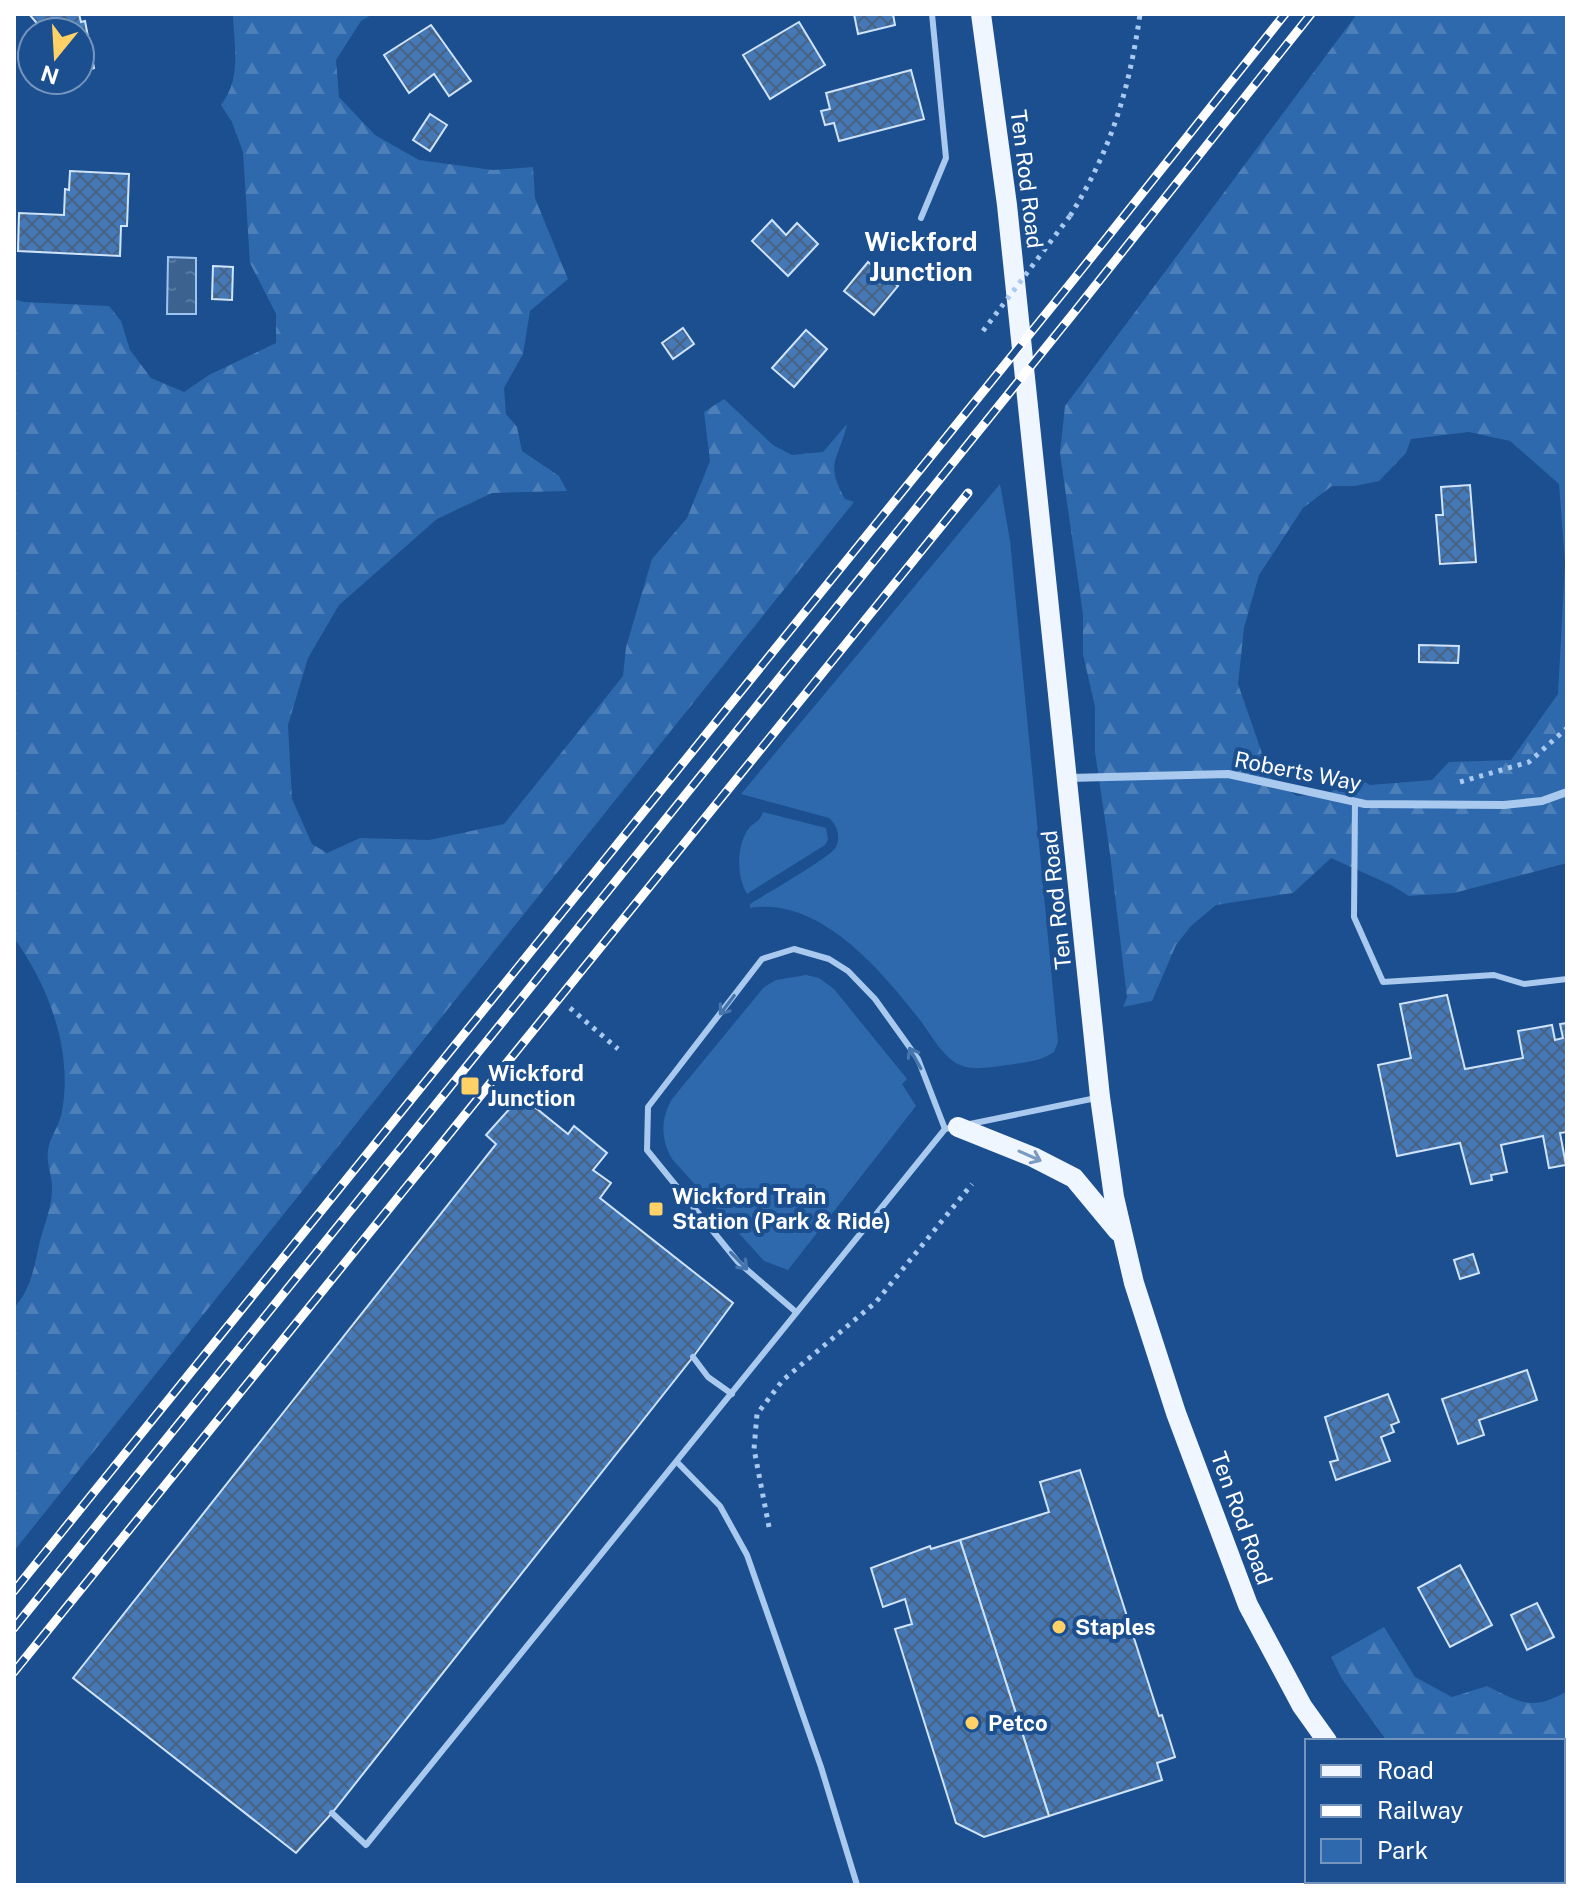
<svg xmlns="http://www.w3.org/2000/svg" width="1581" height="1899" font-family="'Public Sans',sans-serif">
<defs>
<pattern id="forest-firs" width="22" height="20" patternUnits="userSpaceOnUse" patternTransform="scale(2)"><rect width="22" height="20" fill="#2e69ad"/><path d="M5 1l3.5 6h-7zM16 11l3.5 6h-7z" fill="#4d80b9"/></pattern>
<pattern id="water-ripples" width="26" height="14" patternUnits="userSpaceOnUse" patternTransform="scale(2)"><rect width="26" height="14" fill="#3c6290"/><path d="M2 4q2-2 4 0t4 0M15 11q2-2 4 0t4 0" fill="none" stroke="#597aa1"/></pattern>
<pattern id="building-cross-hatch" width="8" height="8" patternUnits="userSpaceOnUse" patternTransform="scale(2)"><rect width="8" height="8" fill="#4478b7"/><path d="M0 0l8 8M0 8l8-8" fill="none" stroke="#486282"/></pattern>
</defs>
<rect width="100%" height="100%" fill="#1b4f8f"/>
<g fill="#2e69ad">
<path d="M1000,484L1010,540L1058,1042L1054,1052C1040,1062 1025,1062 1008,1065C992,1067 974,1071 960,1065C943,1058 930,1033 920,1020C881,970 819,896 750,908V904C764,895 831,857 836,847C841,836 837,825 829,818L741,794Z"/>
<path d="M763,812L826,828L828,840L825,845L747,894C737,877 736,849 747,831C752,822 760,823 763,812Z"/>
<path d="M806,975L819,978L834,989L907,1079L902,1084L916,1106L788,1270L764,1261L672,1159C661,1140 660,1119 672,1099L764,987L776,980Z"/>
</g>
<g fill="url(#forest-firs)" fill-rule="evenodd">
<path d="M233,14H373L361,21L336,60L339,97L375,135L419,160L493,170L533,167L535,198L568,279L530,311L523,354L504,388L506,414L517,427L522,451L559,476L567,491L492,493L437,519L339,605L308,658L288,725L292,799L312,844L327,853L360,838L429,840L504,824L623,676L626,647L652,559L687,518L710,461L704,412L724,399L773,445L792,455L823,452L847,424C839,460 824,462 845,499L854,502L14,1551V1308C32,1288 34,1266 40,1241C45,1222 52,1207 52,1187C52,1175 46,1163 48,1151C49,1137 60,1126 62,1111C73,1051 49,986 14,938V299L24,302L109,306L121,321L130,350L151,378L184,392L209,375L276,343V314L250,263L243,152L232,122L221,105C242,78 234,46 233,14Z"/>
<path d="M1357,14H1567V863L1454,893L1409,896L1391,885L1331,858L1293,893L1216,905L1191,926L1176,945L1152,1001L1123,1007L1127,997L1110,854L1095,752V707L1083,654V615L1060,453L1065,406ZM1469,432L1510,441L1559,484L1565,563L1558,694L1511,760L1449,762L1432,780L1370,785L1358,778L1327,794L1297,796L1271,779L1238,684L1244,628L1259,575L1303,508L1332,486H1355L1379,481L1406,453L1411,439Z"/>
<path d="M1384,1627L1415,1677L1452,1697L1487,1686C1520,1702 1532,1712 1567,1691V1885H1492L1489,1881H1563V1741H1387L1342,1679L1331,1657Z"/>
</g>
<path fill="url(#water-ripples)" stroke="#9cc4f0" stroke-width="2" d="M168,257L196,258V314H167Z"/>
<g fill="url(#building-cross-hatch)" stroke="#cfe3fa" stroke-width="2">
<path d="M29,14H79L81,22L85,21L94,68L80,73V32H43V29L48,28L47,22L41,28Z"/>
<path d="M854,14H893L895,25L858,34Z"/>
<path d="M799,22L825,65L770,99L743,55Z"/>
<path d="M431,25L471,81L449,96L434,74L409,93L384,55Z"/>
<path d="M911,70L924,119L839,141L834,123L825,125L821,111L830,109L826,93Z"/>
<path d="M430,114L447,125L430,151L413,140Z"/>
<path d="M70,171L129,174L127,226H121L120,256L18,251L19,213L64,215L65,189L69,190Z"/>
<path d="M772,220L786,235L797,223L818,244L788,276L752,241Z"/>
<path d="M868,262L898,286L874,315L844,291Z"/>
<path d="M213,266L233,267L232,300L212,299Z"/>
<path d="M683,328L694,344L673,359L662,343Z"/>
<path d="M806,330L827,349L794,387L772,368Z"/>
<path d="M1470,485L1476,562L1440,564L1436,515H1443L1441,487Z"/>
<path d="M1419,645L1459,646L1458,663L1419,662Z"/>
<path d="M1447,995L1465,1069L1523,1058L1518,1031L1552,1025L1555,1040L1563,1038L1560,1024L1567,1023V1132L1560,1133L1566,1165L1549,1168L1543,1136L1501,1145L1507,1172L1491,1175L1492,1180L1471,1184L1460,1143L1397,1156L1378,1065L1411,1058L1400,1004Z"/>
<path d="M521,1096L568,1134L574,1126L607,1153L593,1170L611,1183L600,1198L733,1303L693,1357L332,1813L296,1853L73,1678L496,1144L486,1135Z"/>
<path d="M1473,1254L1479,1273L1460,1279L1454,1260Z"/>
<path d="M1527,1370L1537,1400L1479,1420L1484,1435L1458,1444L1442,1399Z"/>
<path d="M1388,1394L1399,1422L1391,1425L1394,1432L1381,1437L1390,1461L1336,1480L1330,1462L1338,1460L1325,1417Z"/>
<path d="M1080,1470L1159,1716L1162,1715L1175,1757L1157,1763L1162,1780L1049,1816L960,1540L1049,1512L1040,1482Z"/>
<path d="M960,1540L1049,1816L984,1837L956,1823L895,1629L912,1624L905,1599L883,1607L871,1568L930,1546L931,1549Z"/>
<path d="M1460,1565L1492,1625L1450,1647L1418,1588Z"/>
<path d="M1537,1603L1554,1637L1527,1650L1511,1615Z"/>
</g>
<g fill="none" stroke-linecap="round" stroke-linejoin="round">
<g stroke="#a9c9ee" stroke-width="5" stroke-dasharray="4 6" stroke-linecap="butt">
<path d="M1070,216C1111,150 1129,91 1140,14"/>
<path d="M1460,782L1529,762L1567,728"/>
<path d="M570,1008L618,1049"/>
<path d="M769,1527L754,1449L757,1414L783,1380L876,1302L972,1184"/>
</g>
<g stroke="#a9c9ee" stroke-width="6">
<path d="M921,218L946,158L932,14"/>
<path d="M1355,802L1354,917L1383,982L1494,975L1524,984L1567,979"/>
<path d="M970,1124L1096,1098"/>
<path d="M796,1312L738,1262L647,1150L648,1107L762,959L794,949L829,959L848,971L875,999L918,1059L945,1129"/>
<path d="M693,1357L708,1377L732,1394"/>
<path d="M678,1463L720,1506L747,1555L821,1767L857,1885"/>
<path d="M332,1813L366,1845L945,1129L955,1127"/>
</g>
<path stroke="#a9c9ee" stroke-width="8" d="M1069,778L1228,774L1365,804L1504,805L1542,801L1567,792"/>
<g stroke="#f0f6ff" stroke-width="20">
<path d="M981,14L1007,205L1100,1097L1114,1197L1134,1283L1176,1413L1248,1605L1302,1706L1327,1741"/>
<path d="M958,1127L1033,1157L1074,1178L1118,1231"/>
<path d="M1349,1881V1885"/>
<path d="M1431,1881L1434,1885"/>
</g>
<defs>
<g id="rail">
<path d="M14,1591L1070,284L1285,14"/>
<path d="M14,1628L1072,315L1311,14"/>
<path d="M14,1672L968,493"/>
</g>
</defs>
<use href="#rail" stroke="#fff" stroke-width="9"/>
<use href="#rail" stroke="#1b4f8f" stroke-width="6" stroke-dasharray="18" stroke-linecap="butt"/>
<path stroke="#a9c9ee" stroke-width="5" stroke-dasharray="4 6" stroke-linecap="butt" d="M983,331L1070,216"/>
</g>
<defs><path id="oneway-shaft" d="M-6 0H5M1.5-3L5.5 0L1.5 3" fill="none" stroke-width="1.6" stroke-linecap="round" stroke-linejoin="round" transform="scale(2)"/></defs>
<g stroke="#4674ac">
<use href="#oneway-shaft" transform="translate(727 1005) rotate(127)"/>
<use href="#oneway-shaft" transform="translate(915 1058) rotate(-119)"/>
<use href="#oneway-shaft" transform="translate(739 1261) rotate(46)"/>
</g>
<use stroke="#7b9ac1" href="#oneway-shaft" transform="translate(1030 1156) rotate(24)"/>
<g fill="#ffd166" stroke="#1b4f8f" stroke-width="3">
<rect x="460" y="1076" width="20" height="20" rx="4"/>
<rect x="648" y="1201" width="16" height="16" rx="4"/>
<circle cx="1059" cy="1627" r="8"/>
<circle cx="972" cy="1723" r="8"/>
</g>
<g text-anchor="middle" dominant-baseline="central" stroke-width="8" stroke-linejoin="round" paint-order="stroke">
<g font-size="22" fill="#fff" stroke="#1b4f8f">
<text transform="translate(1027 179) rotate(83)">Ten Rod Road</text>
<text transform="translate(1298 771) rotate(11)">Roberts Way</text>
<text transform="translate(1056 900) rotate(-96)">Ten Rod Road</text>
<text transform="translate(1242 1518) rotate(70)">Ten Rod Road</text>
</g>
<g font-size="22" font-weight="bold" fill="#fff" stroke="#1b4f8f" text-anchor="start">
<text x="488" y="1073">Wickford<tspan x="488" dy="25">Junction</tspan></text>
<text x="672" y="1196">Wickford Train<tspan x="672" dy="25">Station (Park &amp; Ride)</tspan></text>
<text x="1075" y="1627">Staples</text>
<text x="988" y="1723">Petco</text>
</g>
<g font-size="26" font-weight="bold" fill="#fff" stroke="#1b4f8f">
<text x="921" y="241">Wickford<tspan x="921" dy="30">Junction</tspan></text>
</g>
</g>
<rect width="1581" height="1899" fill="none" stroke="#ffffff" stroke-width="32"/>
<rect x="1305" y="1739" width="260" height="144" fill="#1b4f8f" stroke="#7695bc" stroke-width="2"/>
<rect x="1321" y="1765" width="40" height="12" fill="#f0f6ff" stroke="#7695bc" stroke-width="2"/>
<text x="1377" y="1779" font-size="24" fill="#ffffff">Road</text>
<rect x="1321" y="1805" width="40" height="12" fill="#ffffff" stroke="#7695bc" stroke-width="2"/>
<text x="1377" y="1819" font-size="24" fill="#ffffff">Railway</text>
<rect x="1321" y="1839" width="40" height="24" fill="#2e69ad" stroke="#7695bc" stroke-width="2"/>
<text x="1377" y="1859" font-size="24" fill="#ffffff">Park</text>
<g transform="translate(56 56) rotate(198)"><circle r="38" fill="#1b4f8f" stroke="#7695bc" stroke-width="2"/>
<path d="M0-6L14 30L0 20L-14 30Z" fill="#ffd166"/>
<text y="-12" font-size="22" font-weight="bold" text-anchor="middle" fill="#ffffff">N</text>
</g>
</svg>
